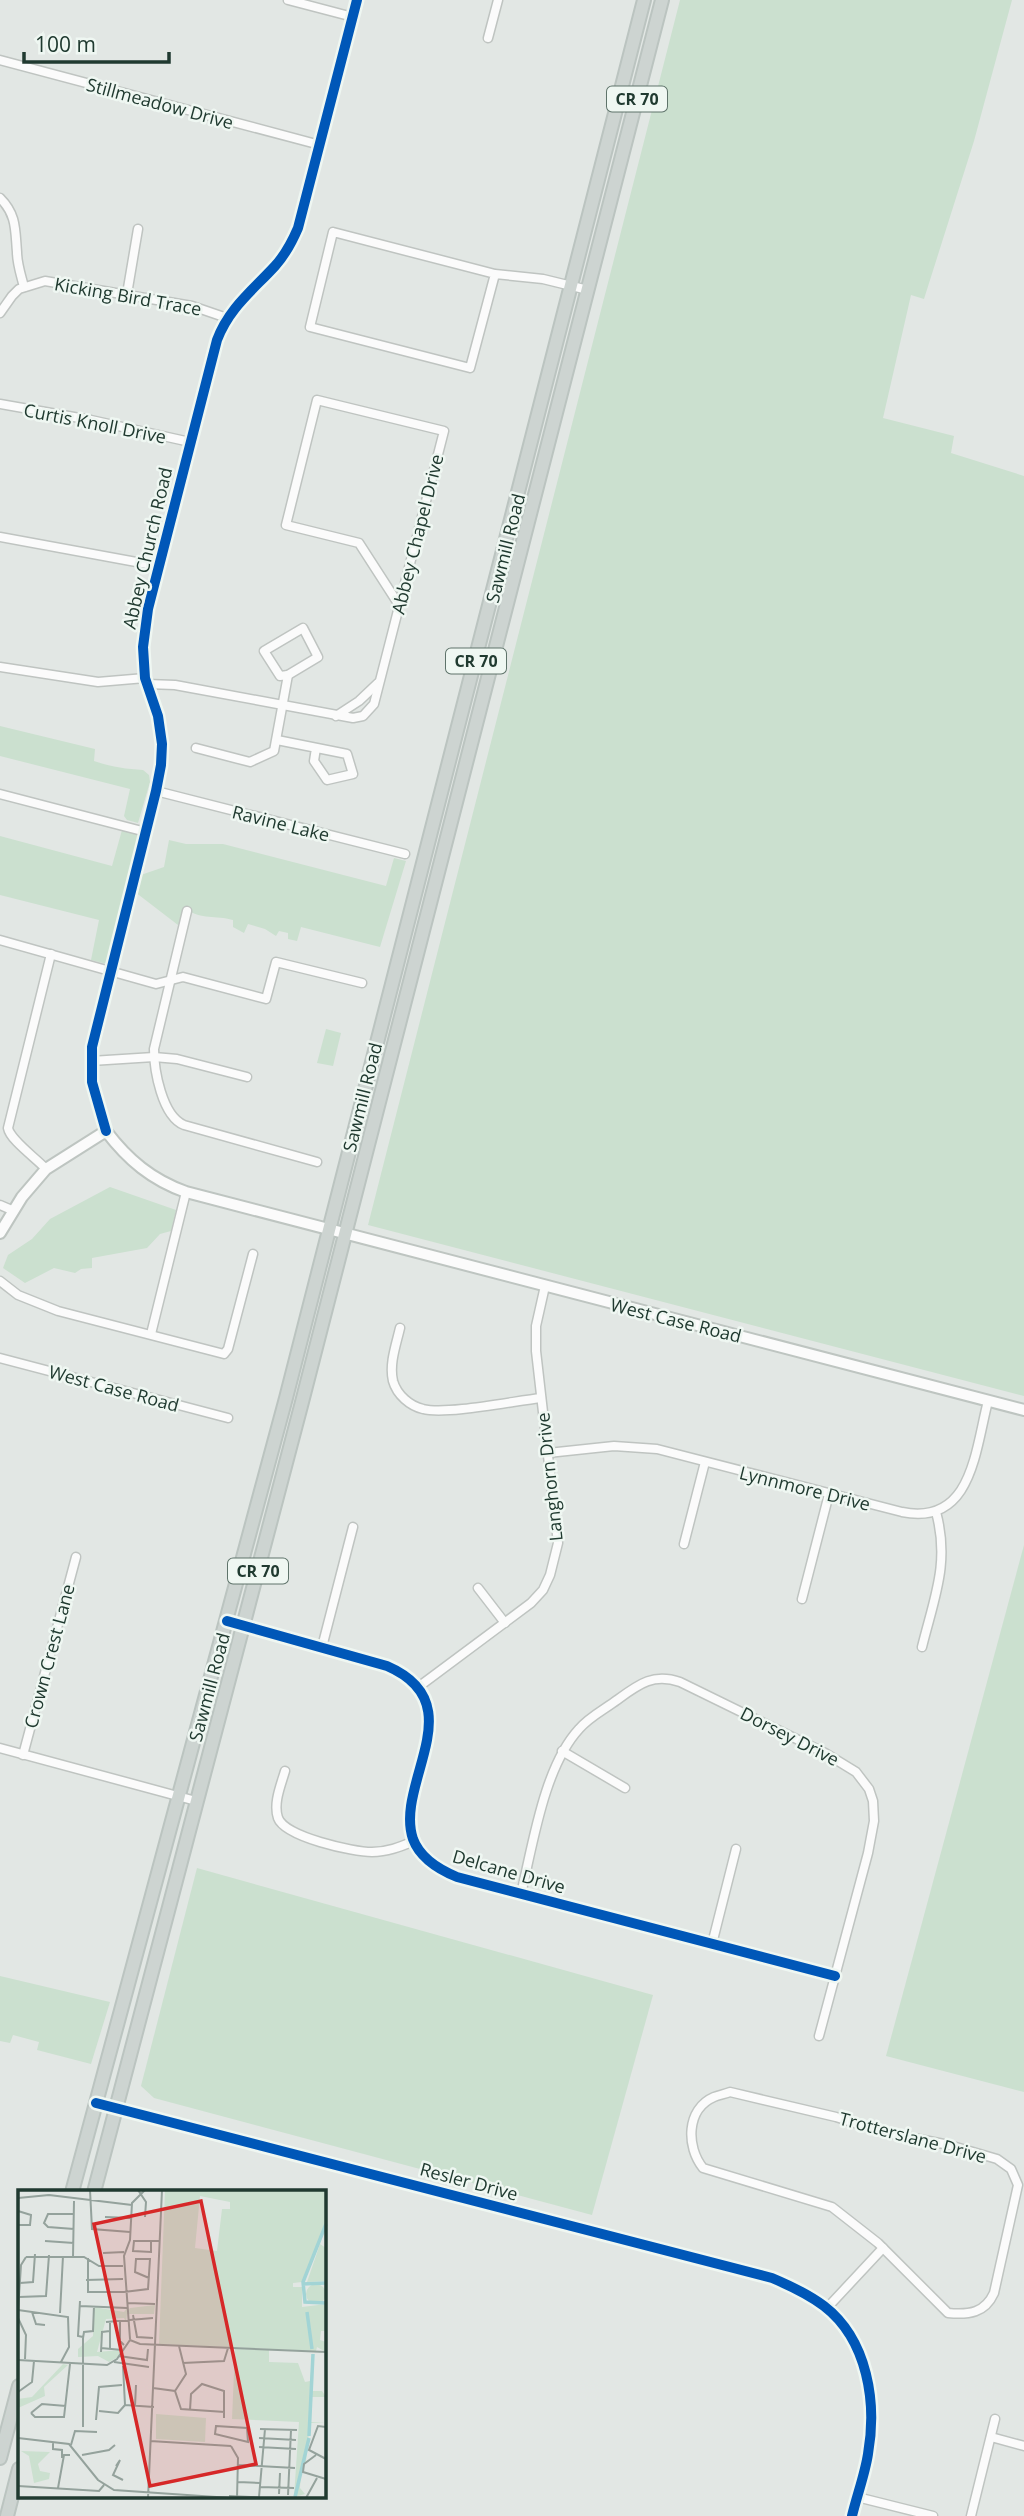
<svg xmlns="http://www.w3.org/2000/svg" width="1024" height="2516" font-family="'Open Sans',sans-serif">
<rect width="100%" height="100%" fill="#e2e7e4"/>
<g fill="#cbe0cf">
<path d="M680,0H1012L974,141L924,299L911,295L883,418L954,436L951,453L1024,476V1396L368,1225Z"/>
<path d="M0,726L95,749L94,761C111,767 126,769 143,770L149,775L150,782L138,823L127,820L124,816L130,789L0,756Z"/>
<path d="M122,830L140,835L107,964L91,960L99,920L0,895V836L112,866Z"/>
<path d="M169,840L186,844H223L386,886L394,858L406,861L380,947L301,927L297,941L288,939V933L279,931L276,936L265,929L248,924L244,933L233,927V920C215,915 202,920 186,909L178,925L135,892L138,876L164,867Z"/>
<path d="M326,1029L341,1033L333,1066L317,1063Z"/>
<path d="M110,1187L176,1210L171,1231L160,1234L147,1248L92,1258V1268L81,1269L75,1273L54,1268L25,1283L3,1268L8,1255L32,1239L50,1219Z"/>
<path d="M1024,1545V2092L886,2056Z"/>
<path d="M197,1868L653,1995L592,2215L154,2098L141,2086Z"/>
<path d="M0,1976L110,2002L91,2064L37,2050L39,2042L13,2035L10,2043L0,2041Z"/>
</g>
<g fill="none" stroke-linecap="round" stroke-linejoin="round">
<defs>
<g id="minor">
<path d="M288,0L353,17"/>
<path d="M488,38L498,0"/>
<path d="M0,60L320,145"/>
<path d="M0,198C17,215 15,230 17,252C17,264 21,275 24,287"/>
<path d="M495,274L470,368L310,327L333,232L495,274L543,279L588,290"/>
<path d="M127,294L138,229"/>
<path d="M0,313L12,296L19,289L45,281L192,306L227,318"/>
<path d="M0,404L91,420L190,442"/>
<path d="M0,537L158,566"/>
<path d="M303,628L318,657L288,675L280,676L264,651Z"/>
<path d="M0,667L98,682L145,678"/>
<path d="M147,684L175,685L353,718L363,716L374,704L444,431L317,400L286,525L359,543L399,605"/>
<path d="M336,716L359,701L378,683"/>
<path d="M277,740L347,754L353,774L327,780L314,761L316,748"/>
<path d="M196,748L250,762L274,751L288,675"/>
<path d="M156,791L405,854"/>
<path d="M0,794L146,832"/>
<path d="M187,911L154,1049C154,1070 162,1116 184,1125L317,1162"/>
<path d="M0,940L156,984L183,977L266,999L276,962L362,983"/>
<path d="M91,1061L154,1057L177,1059L247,1077"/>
<path d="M106,1131L92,1082V1047L156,791L161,765L162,744L158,716L145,678L143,647L148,609L217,340C229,308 252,291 275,266C285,255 292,242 298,228L357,0"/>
<path d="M46,1169C36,1158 10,1140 8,1128L51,954"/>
<path d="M0,1205L14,1211"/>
<path d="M0,1281L18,1295L58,1311L224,1354L228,1349L253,1254"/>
<path d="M400,1328C396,1345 389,1364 393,1381C397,1395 410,1406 423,1409C446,1415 514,1401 541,1398"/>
<path d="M151,1334L186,1192"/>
<path d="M0,1358L228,1418"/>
<path d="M548,1453L614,1446L657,1449L902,1512C972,1526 975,1451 988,1401"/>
<path d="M684,1544L705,1462"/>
<path d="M478,1588L505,1623"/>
<path d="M802,1599L829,1494"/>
<path d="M227,1621L387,1666C475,1704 394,1783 413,1839C420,1858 440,1870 457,1877L835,1976"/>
<path d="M322,1647L353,1527"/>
<path d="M922,1647C934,1598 950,1563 936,1512"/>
<path d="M417,1688L531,1603L543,1590L550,1575L558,1543L536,1351V1326L545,1286"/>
<path d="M0,1748L196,1801"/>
<path d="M562,1751L625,1788"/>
<path d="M23,1755L76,1557"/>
<path d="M285,1771C281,1785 273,1803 278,1818C285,1837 353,1852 372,1852C387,1852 400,1847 414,1841"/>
<path d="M521,1894C533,1844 544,1767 579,1729C589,1717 605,1709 617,1700C639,1684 653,1673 680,1682L825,1753L856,1772L869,1789L873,1801L874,1821L868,1853L819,2036"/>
<path d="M712,1944L736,1849"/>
<path d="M730,2092L836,2117L883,2132L949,2145L997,2159L1011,2169L1018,2185L994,2293C985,2313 969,2315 948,2313L878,2243L832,2207L703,2168C686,2147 686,2109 714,2097C719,2095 725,2094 730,2092Z"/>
<path d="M96,2103L772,2278C791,2286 808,2294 824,2306C868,2340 877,2403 868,2454C865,2474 857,2495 852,2516"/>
<path d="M827,2308L883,2248"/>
<path d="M991,2437L1024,2446"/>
<path d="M857,2497L933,2516"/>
<path d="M971,2516L995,2419"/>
</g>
<path id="secondary" d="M0,1233L22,1197L46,1169L106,1131C128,1160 152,1180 186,1192L1024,1410"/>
<g id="primary">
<path d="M72,2192L286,1398L644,0"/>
<path d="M94,2192L302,1402L662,0"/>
<path d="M0,2458L19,2386"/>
<path d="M7,2516L19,2469"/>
</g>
</defs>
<use href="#minor" stroke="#bfc4c1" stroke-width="11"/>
<use href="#secondary" stroke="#bec5c1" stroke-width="14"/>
<use href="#primary" stroke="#bbc4c0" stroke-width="16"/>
<use href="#minor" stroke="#fbfbfb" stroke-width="8"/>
<use href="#secondary" stroke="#fbfbfb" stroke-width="10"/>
<use href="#primary" stroke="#cdd4d1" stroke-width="12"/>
<defs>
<g id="cycleway">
<path d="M106,1131L92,1082V1047L156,791L161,765L162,744L158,716L145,678L143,647L148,609L217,340C229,308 252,291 275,266C285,255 292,242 298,228L357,0"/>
<path d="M227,1621L387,1666C475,1704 394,1783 413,1839C420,1858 440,1870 457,1877L835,1976"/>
<path d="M96,2103L772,2278C791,2286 808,2294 824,2306C868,2340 877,2403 868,2454C865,2474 857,2495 852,2516"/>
</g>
</defs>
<use href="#cycleway" stroke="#eff7f2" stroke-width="15"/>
<use href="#cycleway" stroke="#0057b8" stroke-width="10"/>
</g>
<g text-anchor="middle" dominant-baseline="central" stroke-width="5" stroke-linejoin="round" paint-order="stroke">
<g fill="#eff7f2" stroke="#5e736a" stroke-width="2">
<rect x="607" y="86.5" width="60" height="25" rx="5"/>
<rect x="446" y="648.5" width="60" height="25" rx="5"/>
<rect x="228" y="1558.5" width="60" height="25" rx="5"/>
</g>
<g font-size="16" font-weight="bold" fill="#203a30">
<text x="637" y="99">CR 70</text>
<text x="476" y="661">CR 70</text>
<text x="258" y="1571">CR 70</text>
</g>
<g font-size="18" fill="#203a30" stroke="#eff7f2">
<text transform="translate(160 103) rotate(15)">Stillmeadow Drive</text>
<text transform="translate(128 296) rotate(10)">Kicking Bird Trace</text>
<text transform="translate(95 423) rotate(11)">Curtis Knoll Drive</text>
<text transform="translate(417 534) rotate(-76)">Abbey Chapel Drive</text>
<text transform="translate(147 548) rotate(-77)">Abbey Church Road</text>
<text transform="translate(505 548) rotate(-76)">Sawmill Road</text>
<text transform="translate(281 823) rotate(14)">Ravine Lake</text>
<text transform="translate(362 1097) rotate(-76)">Sawmill Road</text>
<text transform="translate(676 1320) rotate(14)">West Case Road</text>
<text transform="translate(114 1388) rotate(15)">West Case Road</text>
<text transform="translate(549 1477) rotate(-96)">Langhorn Drive</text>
<text transform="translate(805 1488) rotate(14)">Lynnmore Drive</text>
<text transform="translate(49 1656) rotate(-75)">Crown Crest Lane</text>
<text transform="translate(209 1687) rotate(-75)">Sawmill Road</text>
<text transform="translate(790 1736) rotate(27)">Dorsey Drive</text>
<text transform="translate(509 1871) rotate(16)">Delcane Drive</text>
<text transform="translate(913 2137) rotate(15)">Trotterslane Drive</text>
<text transform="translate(469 2181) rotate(15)">Resler Drive</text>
</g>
</g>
<g transform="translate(18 2190)">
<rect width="308" height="308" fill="#e2e7e4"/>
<path d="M147,0H308V31L284,92L275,93V97H284V117L308,114V141H303L302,150L308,152V162L299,157L298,161L141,154ZM182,6L212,12V19H204L199,61L177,58ZM302,54L308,58V91L289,92ZM288 104a10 10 0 1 1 20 0a10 10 0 1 1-20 0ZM137,115L136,124H109L108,132L106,128L88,129L79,162L103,160L100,167L91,172L80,166L60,167V159L75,146L76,117L106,122L109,118V122L112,118ZM217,159L251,160V172L280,173L287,192L292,191L295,162L294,201H304L308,207H294L293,232L308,233H292L288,271L283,277L282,298L287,304L276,307L281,232L214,229ZM45,174L50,175L26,197L27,206L0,218V209L14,207ZM138,224L188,228L187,252L138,249ZM3,261L32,262L20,274L22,281L32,283L31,289L16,293L11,266Z" fill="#cbe0cf" fill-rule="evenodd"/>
<path fill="none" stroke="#a2d4d5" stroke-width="3.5" d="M308,34L285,92L287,112L308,113M284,94L308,93M289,122L294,159M291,246L295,164M277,307L291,248"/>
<path fill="none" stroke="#94a29c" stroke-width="2" d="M72,0L74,39L112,42M120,0L128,12L127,27M31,5L114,15M0,8L31,5M0,21L13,25L12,35H0M87,27L113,28M56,39L30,37L26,33L30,24H56M27,51L56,53M133,52V62L115,61L116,51H141M85,63L106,62M8,67H66L81,76H105M55,67L56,11M70,68V102H106M68,90L105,89M2,93L15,92L17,64M106,102L130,99L132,69H118L117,82L131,88M1,107L28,106L31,65M62,111L60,146L65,147M110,113L137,114M62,116L109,118M0,120L50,127L51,157L43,172M0,121L3,75L8,67M14,122L18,134L27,135M42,123L45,66M115,125L119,147L135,148M0,128L8,145L7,169M88,132L135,128M102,132V151L106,155M112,149L106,66L112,50L114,13L127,0M83,158L104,160M92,159V132M83,162L84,142L92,141M101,166L129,170L130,159M0,170L89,175L99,169L112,150L122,154L308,162M96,172L131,177M165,173L206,171L210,158M105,176L107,215M135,198L157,201L163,219L207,222M157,201L168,184L161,156M0,202L14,192L16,171M107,215L136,217M117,216L118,195M172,220L173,204L184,194L206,201V228M81,221L100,223L107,215M13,223L17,227H46L52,174M13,223L24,214L48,216M78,230L81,197L104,195M198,236L229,238L230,252L197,244ZM65,237V148L66,142L75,141L76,116M308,237L300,236L291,260L308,269M242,239L279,240M0,248L51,254L80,290L96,300L213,308M241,248L278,250M132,251L213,256M35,252V259L44,260V268M53,255L57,241L79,242M213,256L220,268L219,308M241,257L278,259M64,265L91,260L97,255M298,265L286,274L285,282L308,289M220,275L277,278M98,276L102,270L95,285L105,290M220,292L242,293M0,296L81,301L86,295M242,297L276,298M40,298L46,265H52M261,304L262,283M270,305L273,240M211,306L253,308M241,307L247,239M130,308L144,0M288,308L299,288"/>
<path fill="#d62828" fill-opacity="0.15" stroke="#d62828" stroke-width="3.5" d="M183,11L238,274L132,296L76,34Z"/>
<rect width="308" height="308" fill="none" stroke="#203a30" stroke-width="3.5"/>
</g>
<path d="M24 52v10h145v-10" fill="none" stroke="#203a30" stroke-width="3.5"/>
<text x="35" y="52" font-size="21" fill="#203a30" stroke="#eff7f2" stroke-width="5" paint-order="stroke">100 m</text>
</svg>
